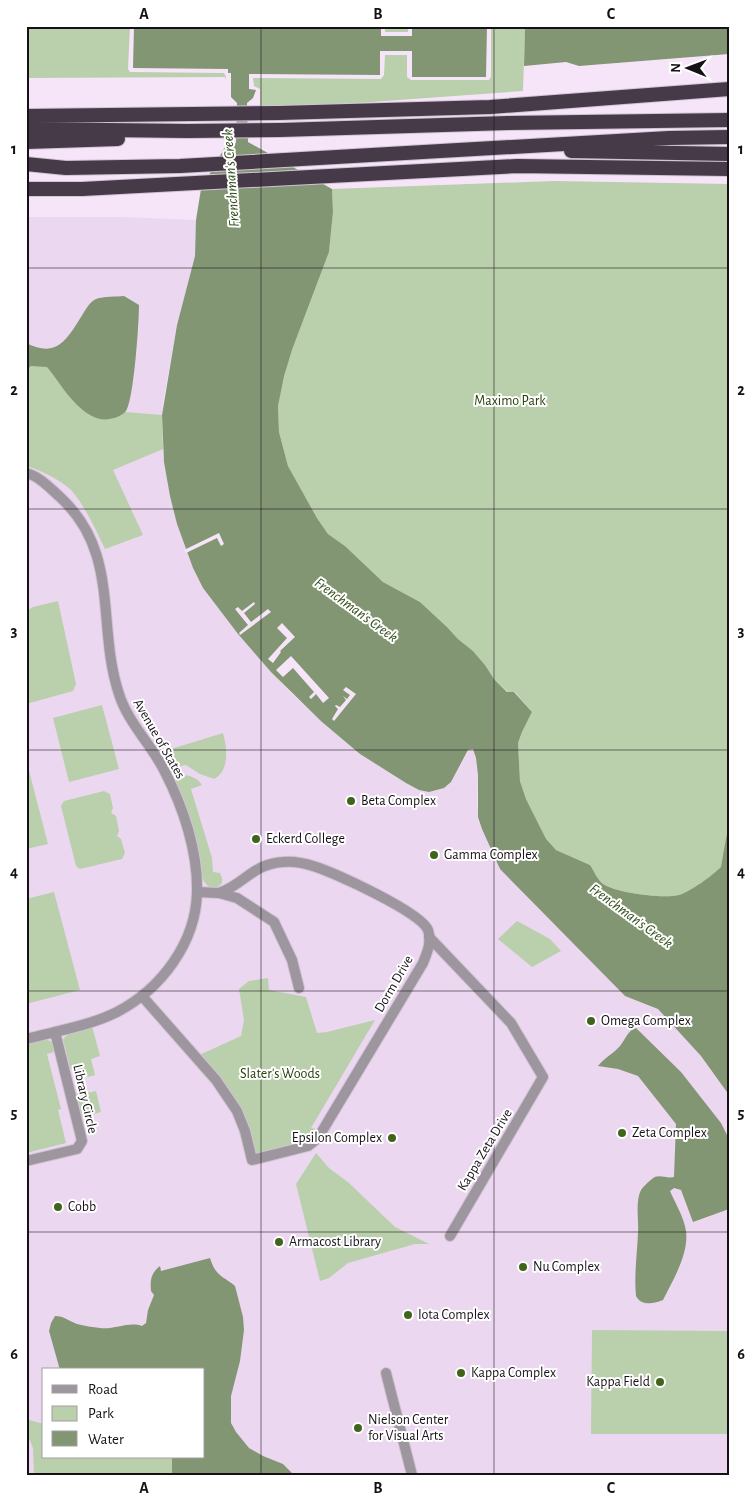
<svg xmlns="http://www.w3.org/2000/svg" width="755" height="1501" font-family="'Alegreya Sans',sans-serif">
<rect width="100%" height="100%" fill="#f6e5f9"/>
<path fill="#ecd7f0" fill-rule="evenodd" d="M26,217H124L196,220L195,256L177,325L163,403L161,428L164,462L177,524L193,568L203,588L238,634L293,695L360,754L406,783L419,790L429,792L444,788L451,782L469,750L473,749L476,758L478,775L477,805L500,869L625,996L658,1008L701,1056L729,1095V1475H26ZM44,1370H204V1457H44Z"/>
<g fill="#bacfab">
<path d="M26,26H130L128,69L130,72L224,73L226,77V80L225,77L26,78Z"/>
<rect x="385" y="26" width="23" height="6"/>
<path d="M491,26H525L523,91L288,108L260,109V89L254,86L253,78L381,79L384,75L385,55H407V77L411,80H489L491,77Z"/>
<path d="M554,181L729,184V829L727,833L722,867C712,876 691,891 679,895C663,899 617,893 603,884C597,879 594,871 590,865L556,850L546,840L526,799L520,781L518,743L522,732L532,712L515,692H508L494,679L485,665L473,651L458,639L447,627L420,602L383,582L345,546L328,534L317,518L288,466L279,432L278,406L283,376L292,350L329,252L333,212L332,189Z"/>
<path d="M31,366H47L75,403L112,419L125,412L162,415L163,449L113,470L143,535L105,549C97,532 84,504 71,490C60,480 41,470 26,466V370Z"/>
<path d="M58,601L76,684L73,691L26,704V611L33,607Z"/>
<path d="M102,705L119,769L69,782L53,718Z"/>
<path d="M223,733C227,747 230,771 214,779L200,774L186,765L172,767L168,750Z"/>
<path d="M26,759L48,844L26,849Z"/>
<path d="M182,775C189,775 198,778 202,785L191,789L212,858L213,872L220,873L222,878V883C217,889 211,890 206,884C200,877 201,869 200,861C196,834 185,809 176,783L175,779Z"/>
<path d="M104,791L110,794L113,808L111,813L116,816L119,831L117,836L121,839L125,853L122,859L80,869L76,866L61,806L64,801Z"/>
<path d="M54,892L80,990L26,1004V899Z"/>
<path d="M517,921L550,939L561,951L532,967L498,939Z"/>
<path d="M268,978L269,990L306,997L317,1033L327,1032L375,1020L311,1128L320,1130L308,1142L262,1155L251,1152L246,1130L197,1056L241,1036L244,1020L239,989L249,981Z"/>
<path d="M92,1026L100,1056L91,1059L95,1075L88,1077L70,1068L63,1039L70,1032Z"/>
<path d="M45,1039L52,1042L55,1050L54,1052L47,1054L61,1109L58,1110L66,1143L26,1153V1043Z"/>
<path d="M83,1091L87,1093L96,1091L101,1112L82,1117L76,1093Z"/>
<path d="M316,1153L329,1168L349,1183L395,1227L429,1244H415L348,1263L329,1278L320,1281L296,1184Z"/>
<path d="M592,1330L729,1331V1434H591Z"/>
<path d="M29,1420L44,1424V1457H172V1475H34L33,1448L26,1431V1421Z"/>
</g>
<g fill="#829673">
<path d="M134,26H381V36H412V26H487L486,77H412V51H380V75L249,74V89L256,90L253,98L247,103L248,142L332,189L333,212L329,252L292,350L284,376L278,406L279,432L288,466L317,518L328,534L345,546L383,582L420,602L447,627L458,639L473,651L485,665L494,679L507,692H514L532,712L522,732L518,743L520,781L526,799L546,839L556,850L590,865C594,871 597,879 603,884C617,893 663,899 679,895C691,891 712,876 721,867L727,833L729,829V1095L701,1056L658,1009L625,996L500,869L482,829L478,817V775L476,758L473,749L468,750L451,782L444,788L429,792L419,790L406,783L360,754L322,722L271,672L238,634L203,588L193,568L177,524L170,496L164,462L162,415L177,325L195,256L196,220L201,189L225,147L236,143L237,103L231,97V73H228V69L133,68Z"/>
<path d="M525,26H729V54L579,66L566,62L524,66Z"/>
<path d="M124,296L139,305C139,322 134,400 126,411C119,419 103,422 94,417C73,407 61,384 47,367L31,366L26,370V343C56,358 66,341 81,317C85,311 89,302 96,299C104,296 116,297 124,296Z"/>
<path d="M636,1028L681,1072L721,1123L729,1139V1209L693,1222L681,1190L674,1188L670,1191C675,1203 684,1217 686,1231C689,1254 673,1280 663,1300C654,1304 641,1306 636,1296C634,1275 637,1255 638,1233C639,1220 635,1202 641,1190C643,1187 649,1181 652,1179C658,1173 666,1179 674,1177L676,1124L638,1076L618,1069L598,1066C604,1058 613,1054 620,1046C625,1040 628,1030 636,1028Z"/>
<path d="M210,1258C216,1277 222,1275 235,1286L243,1317L244,1330L240,1361L231,1396V1423L236,1432L249,1448L263,1456L283,1464L294,1475H172V1457H204V1370H60L49,1331L51,1323L55,1316C64,1316 69,1321 77,1324C84,1326 93,1327 100,1328C114,1330 129,1321 142,1326L146,1323L148,1310L154,1295L151,1291C150,1280 151,1273 160,1266L161,1271Z"/>
</g>
<g fill="#f6e5f9">
<path d="M219,533L224,544L221,546L217,538L186,553L184,550Z"/>
<path d="M254,602L255,604L244,613L251,622L268,609L271,612L240,635L239,633L248,625L235,609L238,607L242,611Z"/>
<path d="M282,623L295,637L280,651L281,652L273,663L268,659L287,638L277,628Z"/>
<path d="M291,656L329,698L323,703L316,694L311,699L309,697L314,692L293,668L283,677L276,670Z"/>
<path d="M346,687L356,694L334,721L332,719L338,709L335,706L336,705L340,707L346,700L343,696L347,699L350,695L343,690Z"/>
</g>
<g fill="none" stroke-linecap="round" stroke-linejoin="round">
<defs>
<g id="minor">
<path d="M26,473C39,476 50,488 60,497C121,553 96,625 119,694C128,723 152,745 165,772C183,807 198,851 197,892C196,943 161,989 117,1012C89,1026 56,1031 26,1039"/>
<path d="M197,892L219,893L237,898L274,922L292,960L299,988"/>
<path d="M429,937L511,1023L543,1077L450,1236"/>
<path d="M142,996L216,1080L237,1111L245,1131L252,1160L308,1146L318,1138L423,963C427,953 432,942 428,930C421,912 333,872 313,866C304,863 292,861 283,862C252,864 245,884 219,893"/>
<path d="M26,1161L77,1149L82,1141L55,1032"/>
<path d="M386,1373L412,1475"/>
</g>
<g id="highway">
<path d="M26,116L279,113L490,107L729,89"/>
<path d="M26,129L187,131L280,130L508,123L729,120"/>
<path d="M26,142L118,139"/>
<path d="M571,151L729,154"/>
<path d="M26,164L66,168L180,166L669,138L729,137"/>
<path d="M26,189H82L517,166L729,169"/>
</g>
</defs>
<use href="#minor" stroke="#d2c3d5" stroke-width="12"/>
<use href="#highway" stroke="#d2c3d5" stroke-width="16"/>
<use href="#minor" stroke="#9d969e" stroke-width="10"/>
<use href="#highway" stroke="#463948" stroke-width="14"/>
</g>
<path fill="none" stroke="#161117" stroke-width="1" stroke-opacity="0.55" d="M261,26V1475M494,26V1475M26,268H729M26,509H729M26,750H729M26,991H729M26,1232H729"/>
<g fill="#40641c" stroke="#fff" stroke-width="2">
<circle cx="351" cy="801" r="5"/>
<circle cx="256" cy="839" r="5"/>
<circle cx="434" cy="855" r="5"/>
<circle cx="591" cy="1021" r="5"/>
<circle cx="622" cy="1133" r="5"/>
<circle cx="392" cy="1138" r="5"/>
<circle cx="58" cy="1207" r="5"/>
<circle cx="279" cy="1242" r="5"/>
<circle cx="523" cy="1267" r="5"/>
<circle cx="408" cy="1315" r="5"/>
<circle cx="461" cy="1373" r="5"/>
<circle cx="660" cy="1382" r="5"/>
<circle cx="358" cy="1428" r="5"/>
</g>
<g text-anchor="middle" dominant-baseline="central" stroke-width="4" stroke-linejoin="round" paint-order="stroke">
<g font-size="14" fill="#263f09" stroke="#fff">
<text x="510" y="401">Maximo Park</text>
<text x="280" y="1074">Slater's Woods</text>
</g>
<g font-size="14" fill="#161117" stroke="#fff">
<text transform="translate(159 739) rotate(60)">Avenue of States</text>
<text transform="translate(394 984) rotate(-60)">Dorm Drive</text>
<text transform="translate(85 1099) rotate(77)">Library Circle</text>
<text transform="translate(485 1150) rotate(-59)">Kappa Zeta Drive</text>
</g>
<g font-size="14" fill="#161117" stroke="#fff" text-anchor="start">
<text x="361" y="801">Beta Complex</text>
<text x="266" y="839">Eckerd College</text>
<text x="444" y="855">Gamma Complex</text>
<text x="601" y="1021">Omega Complex</text>
<text x="632" y="1133">Zeta Complex</text>
<text x="382" y="1138" text-anchor="end">Epsilon Complex</text>
<text x="68" y="1207">Cobb</text>
<text x="289" y="1242">Armacost Library</text>
<text x="533" y="1267">Nu Complex</text>
<text x="418" y="1315">Iota Complex</text>
<text x="471" y="1373">Kappa Complex</text>
<text x="650" y="1382" text-anchor="end">Kappa Field</text>
<text x="368" y="1420">Nielson Center<tspan x="368" dy="16">for Visual Arts</tspan></text>
</g>
<g font-size="15" font-style="italic" fill="#324d18" stroke="#fff">
<text transform="translate(231 178) rotate(-94)">Frenchman's Creek</text>
<text transform="translate(356 610) rotate(36)">Frenchman's Creek</text>
<text transform="translate(631 916) rotate(36)">Frenchman's Creek</text>
</g>
</g>
<rect width="755" height="1501" fill="none" stroke="#ffffff" stroke-width="55"/>
<rect x="42" y="1368" width="162" height="90" fill="#ffffff" stroke="#a2a0a2"/>
<rect x="52" y="1385" width="25" height="8" fill="#9d969e" stroke="#a2a0a2"/>
<text x="88" y="1394" font-size="15" fill="#161117">Road</text>
<rect x="52" y="1406" width="25" height="15" fill="#bacfab" stroke="#a2a0a2"/>
<text x="88" y="1418" font-size="15" fill="#161117">Park</text>
<rect x="52" y="1431" width="25" height="15" fill="#829673" stroke="#a2a0a2"/>
<text x="88" y="1444" font-size="15" fill="#161117">Water</text>
<g transform="translate(688 68) rotate(271)" stroke="#ffffff" stroke-width="4" paint-order="stroke">
<path d="M0-4L9 19L0 12L-9 19Z" fill="#161117"/>
<text y="-8" font-size="14" font-weight="bold" text-anchor="middle" fill="#161117">N</text>
</g>
<rect x="28" y="28" width="700" height="1446" fill="none" stroke="#161117" stroke-width="2"/>
<g font-size="16" text-anchor="middle" font-weight="bold" fill="#161117">
<text x="144" y="19">A</text>
<text x="378" y="19">B</text>
<text x="611" y="19">C</text>
<text x="14" y="154">1</text>
<text x="741" y="154">1</text>
<text x="14" y="395">2</text>
<text x="741" y="395">2</text>
<text x="14" y="636">3</text>
<text x="741" y="636">3</text>
<text x="14" y="877">4</text>
<text x="741" y="877">4</text>
<text x="14" y="1118">5</text>
<text x="741" y="1118">5</text>
<text x="14" y="1359">6</text>
<text x="741" y="1359">6</text>
<text x="144" y="1493">A</text>
<text x="378" y="1493">B</text>
<text x="611" y="1493">C</text>
</g>
</svg>
